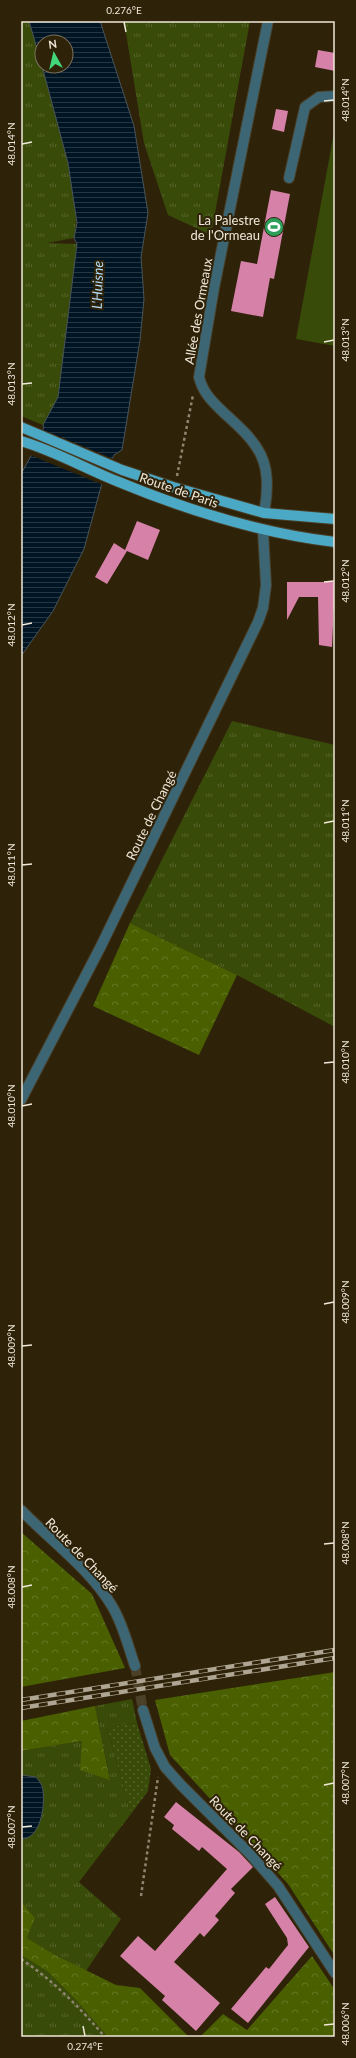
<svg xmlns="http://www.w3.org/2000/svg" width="356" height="2058" font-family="Lato,sans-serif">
<defs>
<pattern id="grass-tufts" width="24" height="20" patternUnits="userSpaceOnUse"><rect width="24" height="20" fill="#394b08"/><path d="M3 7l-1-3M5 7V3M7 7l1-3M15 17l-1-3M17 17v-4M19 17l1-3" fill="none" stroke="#56652b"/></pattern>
<pattern id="forest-crowns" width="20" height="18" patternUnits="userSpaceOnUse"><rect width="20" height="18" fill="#4a6000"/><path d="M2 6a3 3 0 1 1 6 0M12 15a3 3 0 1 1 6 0" fill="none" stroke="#647725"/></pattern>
<pattern id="garden-dots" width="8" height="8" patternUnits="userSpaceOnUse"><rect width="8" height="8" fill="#394b08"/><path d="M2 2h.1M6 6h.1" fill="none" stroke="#56652b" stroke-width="1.8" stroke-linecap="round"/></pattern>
<pattern id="water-rules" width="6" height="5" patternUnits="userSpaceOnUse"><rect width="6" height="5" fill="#001524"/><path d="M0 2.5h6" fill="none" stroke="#263743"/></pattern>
</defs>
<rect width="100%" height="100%" fill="#2e2209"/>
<g fill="url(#grass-tufts)">
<path d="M21,21H29C39,54 48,88 57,121C66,155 81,204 74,238L47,243L77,244L58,397L43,425L21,416Z"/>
<path d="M124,21H250L211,235L168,215L144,143Z"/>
<path d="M232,721L335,745V1027L237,975L130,923Z"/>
<path d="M132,1699L137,1723L107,1727L131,1814L79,1882L121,1919L86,1971L57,1956L27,1938L35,1918L21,1901V1839H25L40,1820L43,1790L26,1775H21V1751L82,1741L110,1779L95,1706Z"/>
<path d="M21,1955L47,1971L75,1999L108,2037H21Z"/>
</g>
<g fill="url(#forest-crowns)">
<path d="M130,923L237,975L199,1055L93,1006Z"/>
<path d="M21,1532L92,1594L125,1668L21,1687Z"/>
<path d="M335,1672V1956L288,1884L170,1755L155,1700Z"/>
<path d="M95,1706L110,1780L80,1770L82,1741L21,1751V1721Z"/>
<path d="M21,1901L35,1918L27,1938L57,1956L116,1985L140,1988L189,2037H108L75,1999L47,1971L21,1955Z"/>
<path d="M312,1956L335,1990V2037H200L223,2014L247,2030Z"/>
</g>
<path fill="url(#garden-dots)" d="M137,1723L151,1769L148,1791L131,1814L107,1727Z"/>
<path fill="#394b08" d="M335,127V346L296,339Z"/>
<g fill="url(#water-rules)" stroke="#48545a">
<path d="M29,21H100L134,126L148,213L141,257L144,299L140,340L122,450L114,455L102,483L84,549L53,611L21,656V474L31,456L44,427L43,425L58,397L77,244L74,238L77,223L68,163L42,66H66V42H42V66Z"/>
<path d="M21,1775L36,1777C39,1781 43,1785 43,1791C45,1806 41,1839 21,1839Z"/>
</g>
<path fill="#2e2209" d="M41,429L114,459L103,485L30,455Z"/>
<g fill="#d681a7">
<path d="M318,50L335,53V71L315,67Z"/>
<path d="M276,109L288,111L284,132L272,129Z"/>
<path d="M271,190L290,194L274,279L270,278L263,317L231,311L241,261L257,264Z"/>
<path d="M137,521L160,530L148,560L127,551L107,584L95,577L114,543L125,550Z"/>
<path d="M287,582H335L332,647L319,645L318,597H299L287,620Z"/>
<path d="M176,1802L239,1852L253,1867L231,1889L235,1893L215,1916L219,1920L204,1937L200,1933L174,1962L220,2003L196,2031L162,2000L165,1996L120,1956L138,1936L155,1951L227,1869L202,1847L199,1851L172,1829L174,1825L164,1817Z"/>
<path d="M275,1897L309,1947L248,2023L231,2009L266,1967L269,1969L288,1945L287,1938L265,1904Z"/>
</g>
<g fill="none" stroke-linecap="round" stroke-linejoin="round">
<path stroke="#4b4028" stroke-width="10" stroke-dasharray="10 5" stroke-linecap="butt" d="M135,1666L143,1710"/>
<defs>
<g id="minor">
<path d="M289,178L305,107L319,97L335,96"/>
<path d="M264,513C274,461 260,445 223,412C212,401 203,393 199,377L214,288L268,21"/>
<path d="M21,1100L101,946L258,622L263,608L266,585L263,530"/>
<path d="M21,1510C50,1540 91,1570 112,1606C123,1624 128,1646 135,1666"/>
<path d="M143,1710L155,1748L165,1767L181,1785L250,1854L278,1886L335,1973"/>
</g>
<g id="major">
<path d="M21,427L122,470L173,487L264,513L335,519"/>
<path d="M21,441C55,451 86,469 119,482C189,511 260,533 335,542"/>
</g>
</defs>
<use href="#minor" stroke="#493e26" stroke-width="12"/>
<use href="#major" stroke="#493e26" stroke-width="12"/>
<g stroke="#8f8571" stroke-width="2.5" stroke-dasharray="3 3" stroke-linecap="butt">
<path d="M177,476L193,395"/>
<path d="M141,1896L158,1777"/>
<path d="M21,1959C54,1981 80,2008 105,2037"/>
</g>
<use href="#minor" stroke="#3d6674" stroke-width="10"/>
<use href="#major" stroke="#4ca9c6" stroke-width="10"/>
<defs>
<g id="rail">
<path d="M21,1700L335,1650"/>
<path d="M21,1708L335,1658"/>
</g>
</defs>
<use href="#rail" stroke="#afa593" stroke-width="4.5"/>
<use href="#rail" stroke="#2e2209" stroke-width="3" stroke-dasharray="9" stroke-linecap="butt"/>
</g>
<path fill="none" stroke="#f0e8d9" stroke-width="1.5" d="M124,22L126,32M324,101L334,100M22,144L32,142M324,342L334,340M22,384L32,383M324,582L334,581M22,625L32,623M324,823L334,821M22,865L32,864M324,1063L334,1062M22,1106L32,1104M324,1304L334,1302M22,1346L32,1345M324,1544L334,1543M22,1587L32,1585M324,1785L334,1783M22,1827L32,1826M324,2025L334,2024M83,2026L85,2036"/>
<defs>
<symbol id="stadium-disc" viewBox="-11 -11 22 22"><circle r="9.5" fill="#2e9e5b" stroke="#2e2209"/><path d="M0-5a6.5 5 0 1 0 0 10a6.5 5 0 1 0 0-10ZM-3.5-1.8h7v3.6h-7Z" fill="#fff"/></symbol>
</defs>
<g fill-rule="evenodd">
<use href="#stadium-disc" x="263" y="216" width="22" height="22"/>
</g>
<g text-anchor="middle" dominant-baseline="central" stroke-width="4" stroke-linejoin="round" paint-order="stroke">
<g font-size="13" fill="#f0e8d9" stroke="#2e2209" text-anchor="end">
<text x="260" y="220">La Palestre<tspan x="260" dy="15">de l'Ormeau</tspan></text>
</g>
<g font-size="13" fill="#f0e8d9" stroke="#2e2209">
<text transform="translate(198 311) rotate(-80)">Allée des Ormeaux</text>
<text transform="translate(179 490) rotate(19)">Route de Paris</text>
<text transform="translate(151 815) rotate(-64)">Route de Changé</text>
<text transform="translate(82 1555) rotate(46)">Route de Changé</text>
<text transform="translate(246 1833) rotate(46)">Route de Changé</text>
</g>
<g font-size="14" font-style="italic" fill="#b3dcf7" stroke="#2e2209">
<text transform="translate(97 285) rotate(-88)">L'Huisne</text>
</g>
</g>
<rect width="356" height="2058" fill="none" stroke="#2e2209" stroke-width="44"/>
<g transform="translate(54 54) rotate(352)"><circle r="19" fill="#2e2209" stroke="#7c715c"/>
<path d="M0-3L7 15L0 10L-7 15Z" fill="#43d77b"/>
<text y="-6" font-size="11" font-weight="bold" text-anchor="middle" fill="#f0e8d9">N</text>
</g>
<rect x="22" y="22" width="312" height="2014" fill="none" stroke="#f0e8d9" stroke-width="1.5"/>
<g font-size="10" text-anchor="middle" fill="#f0e8d9">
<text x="124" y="14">0.276°E</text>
<text transform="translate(345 100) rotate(-90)" y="4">48.014°N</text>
<text transform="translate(11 144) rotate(-90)" y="4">48.014°N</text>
<text transform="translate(345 340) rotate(-90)" y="4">48.013°N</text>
<text transform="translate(11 384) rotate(-90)" y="4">48.013°N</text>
<text transform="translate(345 581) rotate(-90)" y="4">48.012°N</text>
<text transform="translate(11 625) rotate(-90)" y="4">48.012°N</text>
<text transform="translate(345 821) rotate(-90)" y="4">48.011°N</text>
<text transform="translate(11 865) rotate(-90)" y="4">48.011°N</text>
<text transform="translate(345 1062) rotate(-90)" y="4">48.010°N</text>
<text transform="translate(11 1106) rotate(-90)" y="4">48.010°N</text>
<text transform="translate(345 1302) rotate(-90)" y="4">48.009°N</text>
<text transform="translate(11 1346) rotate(-90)" y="4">48.009°N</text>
<text transform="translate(345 1543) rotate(-90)" y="4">48.008°N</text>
<text transform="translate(11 1587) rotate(-90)" y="4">48.008°N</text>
<text transform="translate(345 1783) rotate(-90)" y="4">48.007°N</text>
<text transform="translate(11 1827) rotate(-90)" y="4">48.007°N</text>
<text transform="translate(345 2024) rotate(-90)" y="4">48.006°N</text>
<text x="85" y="2050">0.274°E</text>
</g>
</svg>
